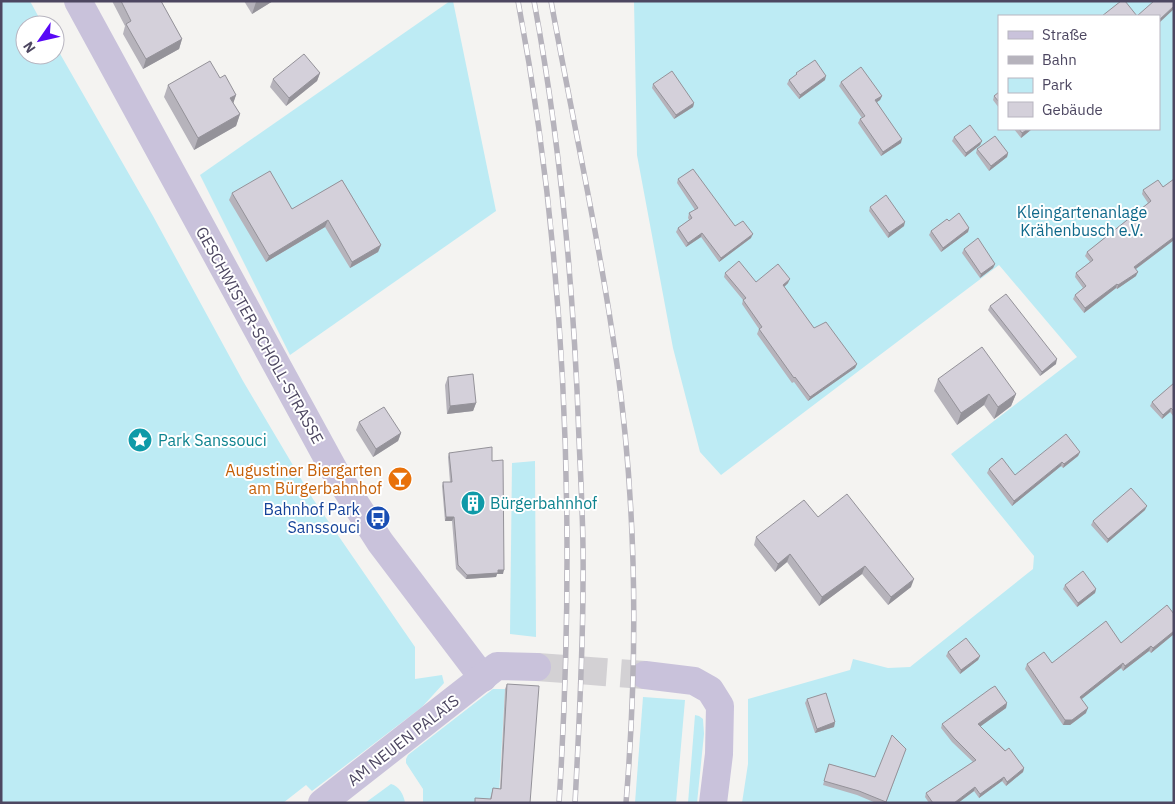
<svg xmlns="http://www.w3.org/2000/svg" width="1175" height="804" font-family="'IBM Plex Sans',sans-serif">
<rect width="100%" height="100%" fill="#f4f3f1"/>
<g fill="#bdebf4" fill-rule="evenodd">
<path d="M1,1H30L43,25H25V55H55V45L153,216L243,381L313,499L415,647V679L442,675L444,683L422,707L312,791L306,785L283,803H1Z"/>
<path d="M450,1H453L496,211L290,355L200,175Z"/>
<path d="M634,1H1174V803H742L748,764V699L850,670L853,659L888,668L910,667L1033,569L1034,556L951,454L1077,357L999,265L721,475L700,452L673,348L637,155ZM999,16H1159V129H999Z"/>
<path d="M535,461L536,637L510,634L512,463Z"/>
<path d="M493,689H505L499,794L489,803H423V789L406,763V759L408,755Z"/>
<path d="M643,697L685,700L676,803H635Z"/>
<path d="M695,715L699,716L703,719L704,734L697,803H688Z"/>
<path d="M391,784C399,786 404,795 405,803H365Z"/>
</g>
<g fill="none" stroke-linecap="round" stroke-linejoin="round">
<path stroke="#d3d1d4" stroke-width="28" stroke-dasharray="28 14" stroke-linecap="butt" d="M537,667L645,675"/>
<g stroke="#c9c2db" stroke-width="28">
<path d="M78,1L334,470L380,542L483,678"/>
<path d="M645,675L694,681L710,690L720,706L719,754L713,803"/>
<path d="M322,803L497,666L537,667"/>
</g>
<defs>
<g id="rail">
<path d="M518,1C568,265 576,536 559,803"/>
<path d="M534,1C561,146 574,292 579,439C581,486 584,533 583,581C583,655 579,729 575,803"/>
<path d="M551,1C573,122 600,243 617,365C637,510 638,657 626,803"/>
</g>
</defs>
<use href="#rail" stroke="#b6b3bc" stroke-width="5.5"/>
<use href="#rail" stroke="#fff" stroke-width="4" stroke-dasharray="11" stroke-linecap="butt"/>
</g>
<g fill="#b6b3bb">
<path d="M112,1H161L182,39L179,49L143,69L123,34L125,26Z"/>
<path d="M244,1H273L252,14Z"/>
<path d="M320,73L317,81L286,106L270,87L273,79Z"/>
<path d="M796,73L825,80L799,99L787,84L789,80L796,75Z"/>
<path d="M220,78L236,95L233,103L240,114L236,126L194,150L164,97L168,85Z"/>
<path d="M841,82L882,96L880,100L877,102L901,143L881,156L858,123L860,119L862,118L839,86Z"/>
<path d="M653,84L694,103L693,107L674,119L652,88Z"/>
<path d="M999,92V108L993,100L994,96Z"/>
<path d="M1014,129H1032L1021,138Z"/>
<path d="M954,137L982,141L980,145L965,157L952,141Z"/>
<path d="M977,149L1008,153L1007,157L989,171L976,153Z"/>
<path d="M678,179L735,226L751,238L719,262L701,237L686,247L676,232L678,228L689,220L688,218L689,213L695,210L677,183Z"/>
<path d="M1174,179V240L1136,269V276L1117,289L1116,288L1084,313L1073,299L1075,295L1083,288L1075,277L1076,273L1090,262L1085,256L1087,252L1148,203L1142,194L1143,190L1163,187Z"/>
<path d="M342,180L381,245L378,252L350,268L325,227L266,262L229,200L232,193L292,209Z"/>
<path d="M870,207L904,226L888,238L869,211Z"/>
<path d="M949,221L969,228L968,232L941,252L929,235L931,231Z"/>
<path d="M964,249L995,264L993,268L980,278L962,253Z"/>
<path d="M725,273L756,282L788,283L784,287L814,328L857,364L855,368L808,401L794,382L792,383L757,334L759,329L742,304L743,300L724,277Z"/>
<path d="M990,306L1056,364L1040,376L988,310Z"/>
<path d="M448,377L476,403L473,411L447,414L445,385Z"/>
<path d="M938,379L1016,394L1011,406L994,419L984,405L957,425L934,391Z"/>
<path d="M1174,383V417L1170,412L1162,419L1150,406L1152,402Z"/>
<path d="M359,422L401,433L398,441L373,457L356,430Z"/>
<path d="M1080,452L1078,456L1063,468L1061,466L1012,506L987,473L989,469L1015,475Z"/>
<path d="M449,453L492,461L503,574H497L496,577L466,579L456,569L452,521H445L442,486L443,482H450L448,457Z"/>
<path d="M1145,510L1107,543L1091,525L1093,521Z"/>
<path d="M818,517L911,587L888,605L862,574L819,606L787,562L775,572L754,545L756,537Z"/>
<path d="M1065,585L1096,589L1095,593L1077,607L1063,589Z"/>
<path d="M1174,614V634L1151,653L1149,651L1123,671L1121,668L1081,699L1086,713L1070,725H1063L1025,669L1027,664L1052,663L1121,643Z"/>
<path d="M948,652L980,656L978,660L960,674L946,656Z"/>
<path d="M507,684L530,803L490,799L493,788L500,789L505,689Z"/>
<path d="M807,699L835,722L834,727L815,733L805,703Z"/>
<path d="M1007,703L1006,708L980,726L1024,768L1023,772L1006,786L1002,781L979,798L974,791L958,803H929L925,797L926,793L973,762L952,742L941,728L942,724Z"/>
<path d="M906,749L886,803H876L857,795L823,785L829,764L875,777Z"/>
</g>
<g fill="#949299">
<path d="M257,1H273L252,14L256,2Z"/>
<path d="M1174,6V9L1159,23V20Z"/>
<path d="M182,39L179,49L143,69L146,59Z"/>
<path d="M320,73L317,81L286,106L289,98Z"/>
<path d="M826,76L825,80L799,99L800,95Z"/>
<path d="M236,95L232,107L230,98Z"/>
<path d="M882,96L880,100L874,104L875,100Z"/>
<path d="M694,103L693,107L674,119L676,115Z"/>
<path d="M240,114L236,126L194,150L198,138Z"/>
<path d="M1028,129H1032L1021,138L1022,133Z"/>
<path d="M902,139L901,143L881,156L883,152Z"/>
<path d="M982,141L980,145L965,157L966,153Z"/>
<path d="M1008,153L1007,157L989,171L991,166Z"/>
<path d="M328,220L325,227L266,262L269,256Z"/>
<path d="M905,222L904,226L888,238L889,233Z"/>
<path d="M969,228L968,232L941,252L943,248Z"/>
<path d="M702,233L701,237L686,247L688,243Z"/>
<path d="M753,234L751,238L719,262L721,258Z"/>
<path d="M1174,237V240L1133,271L1134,267Z"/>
<path d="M381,245L378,252L350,268L352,262Z"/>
<path d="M995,264L993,268L980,278L981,274Z"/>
<path d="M1138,272L1136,276L1117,289L1118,285Z"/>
<path d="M790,279L788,283L782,289L783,285Z"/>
<path d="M1117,284L1116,288L1084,313L1085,308Z"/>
<path d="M1057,359L1056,364L1040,376L1042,372Z"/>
<path d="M857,364L855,368L808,401L810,397Z"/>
<path d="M989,394L984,405L957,425L961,413Z"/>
<path d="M1016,394L1011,406L994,419L998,407Z"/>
<path d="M476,403L473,411L447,414L450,406Z"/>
<path d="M1171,408L1170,412L1162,419L1163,415Z"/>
<path d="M401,433L398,441L373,457L376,449Z"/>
<path d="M1080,452L1078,456L1063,468L1064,464Z"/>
<path d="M1062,462L1061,466L1012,506L1014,501Z"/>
<path d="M1147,506L1145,510L1107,543L1108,539Z"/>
<path d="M446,517H454L452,521H445Z"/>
<path d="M790,554L787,562L775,572L778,564Z"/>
<path d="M865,566L862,574L819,606L822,597Z"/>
<path d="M498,570H504L503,574H497L496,577L466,579L467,575Z"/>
<path d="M914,579L911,587L888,605L891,597Z"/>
<path d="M1096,589L1095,593L1077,607L1078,603Z"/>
<path d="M1174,631V634L1151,653L1153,648Z"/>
<path d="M1151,646L1149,651L1123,671L1125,666Z"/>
<path d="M980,656L978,660L960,674L961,670Z"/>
<path d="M1123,663L1121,668L1078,702L1080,697Z"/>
<path d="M1007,703L1006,708L977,729L978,724Z"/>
<path d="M1088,708L1086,713L1070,725H1063L1065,720Z"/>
<path d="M835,722L834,727L815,733L817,729Z"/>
<path d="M1024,768L1023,772L1006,786L1007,782Z"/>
<path d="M1004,777L1002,781L979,798L980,794Z"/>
<path d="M975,787L974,791L958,803H954Z"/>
</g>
<g fill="#d4d0da" stroke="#949299">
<path d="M121,1H161L182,39L146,59L126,24L131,21Z"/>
<path d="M1121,1H1125L1137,16H1102Z"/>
<path d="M1154,1H1172L1174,3V6L1159,20V16H1137Z"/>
<path d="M304,54L320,73L289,98L273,79Z"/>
<path d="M815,60L826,76L800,95L789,80L797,74L796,73Z"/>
<path d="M210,61L220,78L225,75L236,95L230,98L240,114L198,138L168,85Z"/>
<path d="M861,67L882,96L875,100L902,139L883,152L860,119L865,116L841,82Z"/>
<path d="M672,71L694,103L676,115L653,84Z"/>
<path d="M999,92V102L994,96Z"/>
<path d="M970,125L982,141L966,153L954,137Z"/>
<path d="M1019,129H1028L1022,133Z"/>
<path d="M995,136L1008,153L991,166L977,149Z"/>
<path d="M693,169L735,226L743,221L753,234L721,258L702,233L688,243L678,228L692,218L689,213L698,208L678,179Z"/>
<path d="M270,171L292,209L342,180L381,245L352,262L328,220L269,256L232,193Z"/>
<path d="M1174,179V237L1134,267L1138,272L1118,285L1117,284L1085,308L1075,295L1086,286L1076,273L1093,260L1087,252L1151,201L1143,190L1158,180L1163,187Z"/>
<path d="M886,195L905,222L889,233L870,207Z"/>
<path d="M959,213L969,228L943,248L931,231L947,219L949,221Z"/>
<path d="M978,238L995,264L981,274L964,249Z"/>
<path d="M739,261L756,282L778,264L790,279L783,285L814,328L826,322L857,364L810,397L795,377L794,378L759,329L762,327L743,300L746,298L725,273Z"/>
<path d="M1006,294L1057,359L1042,372L990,306Z"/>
<path d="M982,347L1016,394L998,407L989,394L961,413L938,379Z"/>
<path d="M473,374L476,403L450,406L448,377Z"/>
<path d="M1174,383V411L1171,408L1163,415L1152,402Z"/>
<path d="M384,407L401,433L376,449L359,422Z"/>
<path d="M1066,434L1080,452L1064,464L1062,462L1014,501L989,469L1002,458L1015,475Z"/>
<path d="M492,447V461L503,460L504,570H498V573L467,575L458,565L454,517H446L443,482H452L449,453Z"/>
<path d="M1131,488L1147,506L1108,539L1093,521Z"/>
<path d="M847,494L914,579L891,597L865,566L822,597L790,554L778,564L756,537L804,500L818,517Z"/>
<path d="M1083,571L1096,589L1078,603L1065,585Z"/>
<path d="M1167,605L1174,614V631L1153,648L1151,646L1125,666L1123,663L1080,697L1088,708L1072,720H1065L1027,664L1044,652L1052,663L1106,621L1121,643Z"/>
<path d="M966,638L980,656L961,670L948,652Z"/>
<path d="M507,684L539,686L530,803H475V798L491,799L493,788L501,789Z"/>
<path d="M995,686L1007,703L978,724L1005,751L1009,748L1024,768L1007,782L1004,777L980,794L975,787L954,803H933L926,793L976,760L954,738L942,724L990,689Z"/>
<path d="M826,693L835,722L817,729L807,699Z"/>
<path d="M892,735L906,749L886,802L859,791L824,781L829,764L875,777Z"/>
</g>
<defs>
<symbol id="sight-disc" viewBox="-11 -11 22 22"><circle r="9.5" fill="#0f9aa8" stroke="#fff"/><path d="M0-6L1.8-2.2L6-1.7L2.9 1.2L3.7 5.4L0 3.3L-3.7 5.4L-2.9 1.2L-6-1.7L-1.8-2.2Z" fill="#fff"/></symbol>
<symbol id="bar-disc" viewBox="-11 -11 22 22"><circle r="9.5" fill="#e8710a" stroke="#fff"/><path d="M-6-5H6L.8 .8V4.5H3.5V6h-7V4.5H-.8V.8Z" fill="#fff"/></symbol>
<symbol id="building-disc" viewBox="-11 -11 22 22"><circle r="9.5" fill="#0f9aa8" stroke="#fff"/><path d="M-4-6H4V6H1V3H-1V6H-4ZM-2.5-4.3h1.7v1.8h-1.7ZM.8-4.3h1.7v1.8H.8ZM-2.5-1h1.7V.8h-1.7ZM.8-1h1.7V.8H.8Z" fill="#fff"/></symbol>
<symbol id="bus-disc" viewBox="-11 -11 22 22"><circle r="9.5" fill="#1a4fb4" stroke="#fff"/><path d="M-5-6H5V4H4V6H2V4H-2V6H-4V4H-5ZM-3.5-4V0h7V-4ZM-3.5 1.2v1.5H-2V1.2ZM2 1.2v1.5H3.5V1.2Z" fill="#fff"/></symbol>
</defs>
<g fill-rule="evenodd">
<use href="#sight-disc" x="126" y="426" width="28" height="28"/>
<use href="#bar-disc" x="386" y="465" width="28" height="28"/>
<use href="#building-disc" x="459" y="489" width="28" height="28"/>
<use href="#bus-disc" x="364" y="504" width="28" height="28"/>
</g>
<g text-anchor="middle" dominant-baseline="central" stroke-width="4" stroke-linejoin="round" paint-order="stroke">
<g font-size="16" fill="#0f698b" stroke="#fff">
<text x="1082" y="212">Kleingartenanlage<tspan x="1082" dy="18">Krähenbusch e.V.</tspan></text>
</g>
<g font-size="16" fill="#4d4761" stroke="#fff">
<text transform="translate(260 335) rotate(61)">GESCHWISTER-SCHOLL-STRASSE</text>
<text transform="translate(403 740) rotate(-38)">AM NEUEN PALAIS</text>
</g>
<g font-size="16" fill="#0d838f" stroke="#fff" text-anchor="start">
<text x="158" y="440">Park Sanssouci</text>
<text x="490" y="503">Bürgerbahnhof</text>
</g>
<g font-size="16" fill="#c56008" stroke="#fff" text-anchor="end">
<text x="382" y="470">Augustiner Biergarten<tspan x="382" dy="18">am Bürgerbahnhof</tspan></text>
</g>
<g font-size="16" fill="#164399" stroke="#fff" text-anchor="end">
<text x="360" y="509">Bahnhof Park<tspan x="360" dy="18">Sanssouci</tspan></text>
</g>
</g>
<rect width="1175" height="804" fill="none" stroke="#4d4761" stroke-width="5"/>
<rect x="998" y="15" width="162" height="115" fill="#ffffff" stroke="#b8b5c0"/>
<rect x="1008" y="31" width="25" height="8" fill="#c9c2db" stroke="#b8b5c0"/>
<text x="1042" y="40" font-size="15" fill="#4d4761">Straße</text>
<rect x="1008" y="56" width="25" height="8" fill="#b6b3bc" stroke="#b8b5c0"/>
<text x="1042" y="65" font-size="15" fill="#4d4761">Bahn</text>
<rect x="1008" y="78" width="25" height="15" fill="#bdebf4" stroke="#b8b5c0"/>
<text x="1042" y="90" font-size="15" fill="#4d4761">Park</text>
<rect x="1008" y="102" width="25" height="15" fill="#d4d0da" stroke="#b8b5c0"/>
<text x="1042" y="115" font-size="15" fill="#4d4761">Gebäude</text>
<g transform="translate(40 40) rotate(236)"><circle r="24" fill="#ffffff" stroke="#b8b5c0"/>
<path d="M0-4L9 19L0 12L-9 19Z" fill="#5808f6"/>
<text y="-8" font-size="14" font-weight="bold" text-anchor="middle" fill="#4d4761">N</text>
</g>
</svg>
